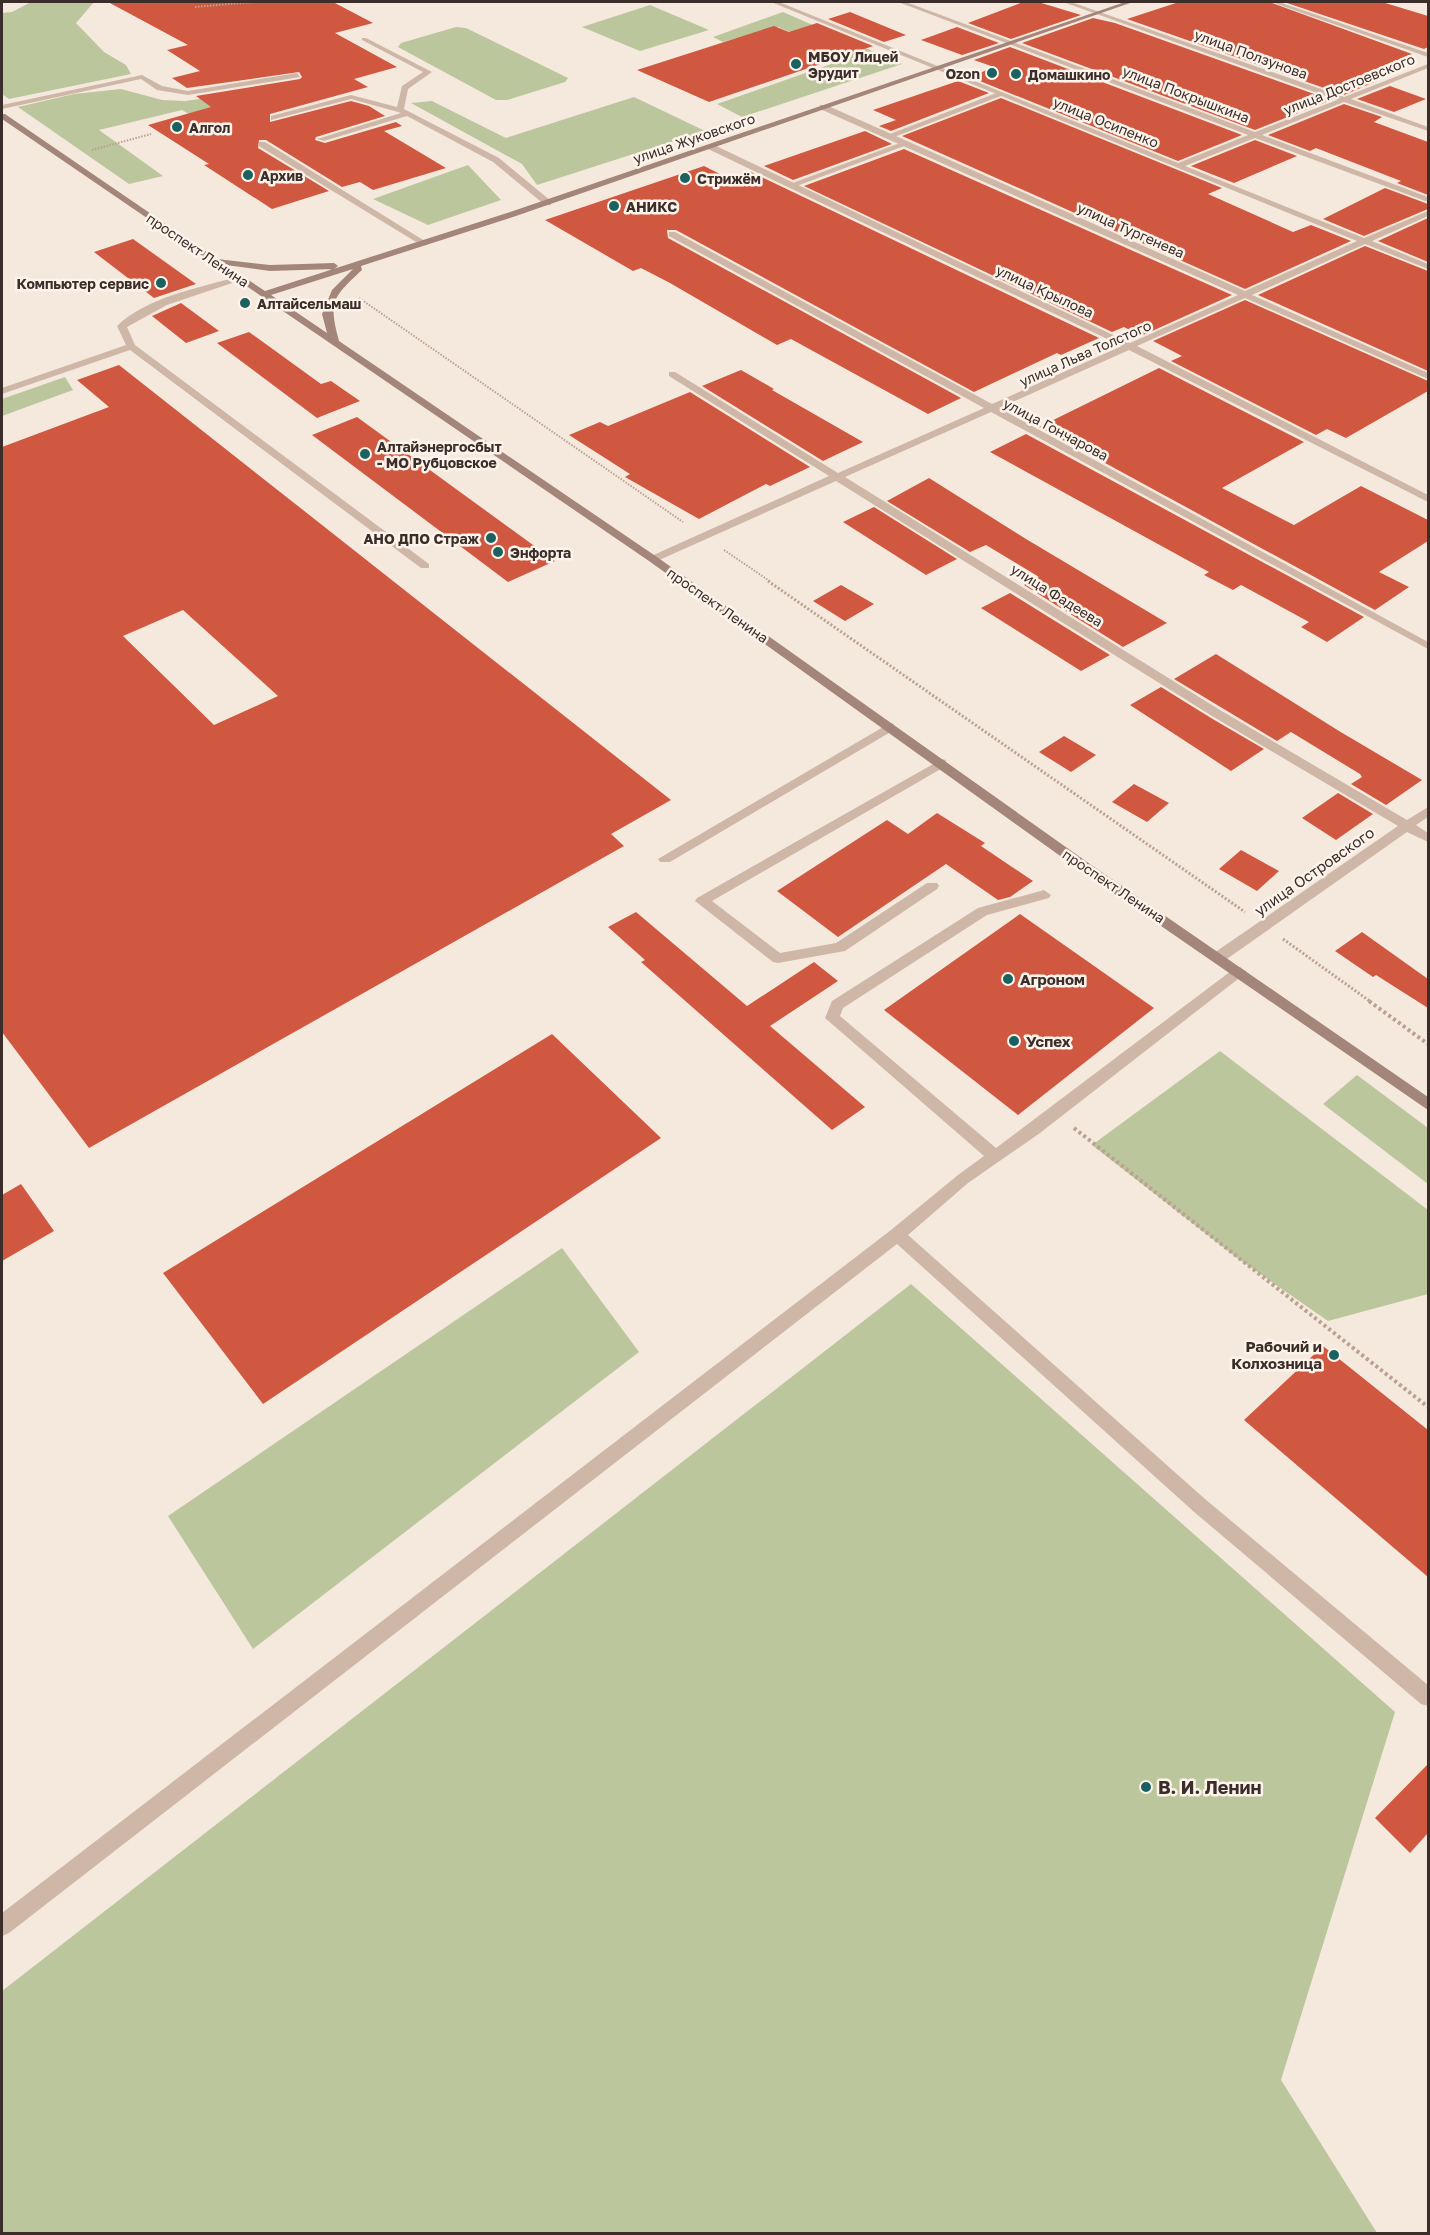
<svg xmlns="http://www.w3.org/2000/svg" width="1430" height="2235" font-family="'Golos Text',sans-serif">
<rect width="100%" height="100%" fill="#f5e9de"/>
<g fill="#bbc69c">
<path d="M31,2H94L76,23L104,52L126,65L131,74L9,99L2,94V13L12,12Z"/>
<path d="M650,5L709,30L640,51L582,27Z"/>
<path d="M783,12L902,64L742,117L717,104L851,57L778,27L723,42L713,37Z"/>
<path d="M456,27L466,28L568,78L565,82L507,100H496L398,47L401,43Z"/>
<path d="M121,89L162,100L185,101L214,97L235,108L189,114L182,110L99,130L163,176L129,184L18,107L74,94Z"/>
<path d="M634,97L705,131L537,185L522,164L411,103L432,101L506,138Z"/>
<path d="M468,165L501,200L428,225L373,199Z"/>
<path d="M65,377L73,390L2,416V399Z"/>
<path d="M1220,1051L1428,1210V1294L1328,1321L1236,1257L1092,1145Z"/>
<path d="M1357,1075L1428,1128V1184L1323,1104Z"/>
<path d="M562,1248L639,1352L253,1649L168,1516Z"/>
<path d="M911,1284L1395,1712L1281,2080L1377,2233H2V1991Z"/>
</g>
<g fill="#d15840" fill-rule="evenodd">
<path d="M108,2H333L373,23L335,33L397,67L354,79L368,87L270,114V122L351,101L369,106L385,116L316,137L315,140L325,143L396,122L402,126L384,131L446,168L373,190L360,182L342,187L266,140H259L258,148L329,191L272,209L204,165L209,164L148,125L211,107L196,96L300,79L302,77L299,72L187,88L172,78L200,71L167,50L188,45Z"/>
<path d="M1023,2H1038L1081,15L1011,39L968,23Z"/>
<path d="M1179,2H1269L1412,54L1361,75L1377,81L1344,95L1127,19Z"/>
<path d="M1284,2H1382L1428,16V47L1424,49Z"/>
<path d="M850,12L906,35L884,42L828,19Z"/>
<path d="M1093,18L1115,23L1331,100L1255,130L1022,43Z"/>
<path d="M817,23L873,46L709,102L637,70L774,26L789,32Z"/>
<path d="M957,27L999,43L962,55L921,40Z"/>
<path d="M1010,47L1242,135L1178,161L970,77L994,67L974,60Z"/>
<path d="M958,81L989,93L891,131L879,126L896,120L873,110Z"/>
<path d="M1390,86L1426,99L1394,112L1357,99Z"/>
<path d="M1001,98L1222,188L1208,194L1293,232L1311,225L1351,241L1245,289L902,136Z"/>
<path d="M1344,104L1382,117L1374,122L1428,142V195L1397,183L1401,181L1316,148L1310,151L1268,135Z"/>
<path d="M865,131L892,144L793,180L764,166Z"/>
<path d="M1255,140L1297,156L1234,183L1191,166Z"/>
<path d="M904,149L1232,295L1141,336L1124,327L1112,332L804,186Z"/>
<path d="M704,166L728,178L749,171L1099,338L1061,355L1057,353L974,392L676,230H667L668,238L961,398L928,414L791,339L777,345L670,283L641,268L633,271L545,220Z"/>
<path d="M1385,188L1428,204V209L1364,236L1323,219Z"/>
<path d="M1428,218V262L1378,241Z"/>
<path d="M133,239L196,284L154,298L94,252Z"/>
<path d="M1365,246L1428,271V371L1258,295Z"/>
<path d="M1245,300L1428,381V391L1346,438L1327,429L1316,435L1171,361L1182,356L1153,341Z"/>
<path d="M181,303L219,331L186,343L152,316Z"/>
<path d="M249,332L321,384L331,381L360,401L317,418L217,343Z"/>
<path d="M119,365L671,800L611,834L624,846L89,1148L2,1032V447L109,407L77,380ZM183,610L278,696L214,725L123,636Z"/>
<path d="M1159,368L1304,442L1222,488L1294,525L1361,486L1428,520V541L1379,572L1409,587L1375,610L1039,427Z"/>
<path d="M741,370L774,389L772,390L863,442L823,461L702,386Z"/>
<path d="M690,392L810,467L770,486L766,484L699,519L625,477L630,474L569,435L600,422L608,426Z"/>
<path d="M357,417L555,561L508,582L312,435Z"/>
<path d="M1026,434L1364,617L1327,642L1301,627L1309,622L1241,585L1233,590L1204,575L1209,572L990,452Z"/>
<path d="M929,478L1026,539L1167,623L1123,647L1024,585L1039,577L986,545L970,552L887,501Z"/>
<path d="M874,507L957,559L926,575L843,522Z"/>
<path d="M841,585L874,604L845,621L813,601Z"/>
<path d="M1010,593L1110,655L1081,671L981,608Z"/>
<path d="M1216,654L1339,731L1422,780L1386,805L1351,784L1362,777L1360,774L1291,732L1277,741L1174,679Z"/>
<path d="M1161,687L1211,718L1264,749L1231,771L1130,705Z"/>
<path d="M1064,736L1096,755L1071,772L1039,752Z"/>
<path d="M1134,784L1169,803L1147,822L1112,802Z"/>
<path d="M1338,793L1373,814L1336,840L1302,818Z"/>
<path d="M937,813L985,843L981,846L1033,881L1010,897L998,900L946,864L838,937L777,891L887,820L908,834Z"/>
<path d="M1241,850L1279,871L1257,891L1219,869Z"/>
<path d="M636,912L747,1006L814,962L838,981L770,1026L865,1107L832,1130L641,962L645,960L608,927Z"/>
<path d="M1020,914L1154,1008L1018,1115L884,1010Z"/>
<path d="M1362,932L1428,979V1008L1376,975L1373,977L1335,951Z"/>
<path d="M552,1034L661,1138L263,1404L163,1273Z"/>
<path d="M21,1184L54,1231L2,1261V1195Z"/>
<path d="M1323,1346L1428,1430V1577L1244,1420Z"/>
<path d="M1428,1764V1833L1410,1853L1375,1818Z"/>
</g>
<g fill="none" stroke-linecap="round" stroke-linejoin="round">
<g stroke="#bba192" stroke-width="2" stroke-dasharray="1.5 1.5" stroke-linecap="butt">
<path d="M2,2H5"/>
<path d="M195,7L254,2"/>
<path d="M92,150L151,134"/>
<path d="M359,298L683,522"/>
<path d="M724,550L771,582"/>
</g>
<g stroke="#bba192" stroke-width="3" stroke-dasharray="2 2" stroke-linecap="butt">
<path d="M768,581L1245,912"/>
<path d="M1283,939L1371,1002"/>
</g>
<g stroke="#bba192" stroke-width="4" stroke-dasharray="3 3" stroke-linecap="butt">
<path d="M1369,1001L1428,1044"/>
<path d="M1074,1128L1428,1407"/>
</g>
<g fill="#cfb7a8" fill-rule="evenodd">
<path d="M362,38H366L432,72L408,89L404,109L499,158L551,201V205H545L493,162L407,116L324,141L317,139L401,113L398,112L351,99L271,120V116L351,95L397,107L402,86L423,72L362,40Z"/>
<path d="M297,73L300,77L188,95L157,90L141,79L2,109V105L142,75L162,86L188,91Z"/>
<path d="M999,92L1006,94L889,139L882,137Z"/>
<path d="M259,142H265L428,243L421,245L259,146Z"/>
<path d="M900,143L907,145L794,187L787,185Z"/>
<path d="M237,277L244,279L167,305L127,327L135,345L429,564V568H421L130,350L2,394V388L126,345L117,326C147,297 198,288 237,277Z"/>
<path d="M890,723L894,724V730L670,862H660L658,859Z"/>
<path d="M942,759L946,760V766L712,901L780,953L836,943L927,883H937L939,886L937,889L845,951L778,963L773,962L695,901L697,898Z"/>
<path d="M1044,890L1051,895L1049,898L987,915L843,1008L840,1016L996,1148L1235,968L1240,967L1247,972L1040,1133L968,1183L908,1235L1205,1499L1428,1685V1706L1421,1704L1193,1511L897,1244L9,1933L2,1936V1913L891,1230L958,1175L984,1156L825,1018L832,1001L978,908Z"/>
</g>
<g fill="#cfb7a8" fill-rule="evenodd">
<path d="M771,2H779L1178,163L1248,135L898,2H906L1255,132L1337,100L1063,2H1071L1344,97L1428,64V68L1351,99L1428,127V131L1344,102L1262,135L1428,197V202L1255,138L1185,166L1364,238L1428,211V216L1372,241L1428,264V269L1365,244L1252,295L1428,373V379L1245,298L1137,346L1428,495V502L1129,350L999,408L1428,642V649L991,412L845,477L1220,710L1407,820L1428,807V817L1416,825L1428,833V842L1407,832L1224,961H1214L1212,957L1214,953L1398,826L1212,716L836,481L657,561H649V557L829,476L669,376V372H675L838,473L984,408L669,236V232H675L992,404L1122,346L708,149V145H714L1130,343L1238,295L820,109V105H826L1245,291L1357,241Z"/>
<path d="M1271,2H1279L1428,53V57Z"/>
</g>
<path fill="#a38579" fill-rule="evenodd" d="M1125,2H1133L513,217L361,266L362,270C333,297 328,301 339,341L657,557L1087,862L1428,1097V1110L1077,868L649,561L2,119V114H5L217,259L270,265L334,263L338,266L334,269L270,271L226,265L265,291L507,213ZM353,269L332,290L322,314L327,333L271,295Z"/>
</g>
<g fill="#1a6160" stroke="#fcf3eb" stroke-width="2">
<circle cx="796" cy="64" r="6"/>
<circle cx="992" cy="73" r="6"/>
<circle cx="1016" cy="74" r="6"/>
<circle cx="177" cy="127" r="6"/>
<circle cx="248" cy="175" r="6"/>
<circle cx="685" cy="178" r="6"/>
<circle cx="614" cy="206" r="6"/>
<circle cx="161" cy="283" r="6"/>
<circle cx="245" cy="303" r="6"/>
<circle cx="365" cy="454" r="6"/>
<circle cx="491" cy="538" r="6"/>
<circle cx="498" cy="552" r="6"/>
<circle cx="1008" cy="979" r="6"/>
<circle cx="1014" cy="1041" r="6"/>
<circle cx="1334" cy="1355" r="6"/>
<circle cx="1146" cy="1787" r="6"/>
</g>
<g text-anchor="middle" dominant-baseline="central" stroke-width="5" stroke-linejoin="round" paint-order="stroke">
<g font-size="14" fill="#3b2d29" stroke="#fcf3eb">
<text transform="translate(1251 54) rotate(20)">улица Ползунова</text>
<text transform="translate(1349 84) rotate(-22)">улица Достоевского</text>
<text transform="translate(1186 94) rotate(21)">улица Покрышкина</text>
<text transform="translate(1106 122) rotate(22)">улица Осипенко</text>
<text transform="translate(694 138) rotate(-19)">улица Жуковского</text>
<text transform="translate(1131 230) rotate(24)">улица Тургенева</text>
<text transform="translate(198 250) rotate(34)">проспект Ленина</text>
<text transform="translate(1045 291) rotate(25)">улица Крылова</text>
<text transform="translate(1085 353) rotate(-24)">улица Льва Толстого</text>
<text transform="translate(1056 429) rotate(28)">улица Гончарова</text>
<text transform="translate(1057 595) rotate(32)">улица Фадеева</text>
<text transform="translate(718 605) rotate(35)">проспект Ленина</text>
<text transform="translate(1114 886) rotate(34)">проспект Ленина</text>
</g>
<g font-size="14" font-weight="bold" fill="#3b2d29" stroke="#fcf3eb" text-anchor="start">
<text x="808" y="56">МБОУ Лицей<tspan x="808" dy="16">Эрудит</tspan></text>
<text x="980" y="73" text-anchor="end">Ozon</text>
<text x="1028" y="74">Домашкино</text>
<text x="189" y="127">Алгол</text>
<text x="260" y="175">Архив</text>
<text x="697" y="178">Стрижём</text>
<text x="626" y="206">АНИКС</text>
<text x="149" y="283" text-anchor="end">Компьютер сервис</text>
<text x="257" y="303">Алтайсельмаш</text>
<text x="377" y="446">Алтайэнергосбыт<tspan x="377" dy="16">- МО Рубцовское</tspan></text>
<text x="479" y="538" text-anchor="end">АНО ДПО Страж</text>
<text x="510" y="552">Энфорта</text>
</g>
<g font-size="15" fill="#3b2d29" stroke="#fcf3eb">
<text transform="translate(1314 871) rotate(-35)">улица Островского</text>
</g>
<g font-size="15" font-weight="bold" fill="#3b2d29" stroke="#fcf3eb" text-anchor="start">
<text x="1020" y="979">Агроном</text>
<text x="1026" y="1041">Успех</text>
<text x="1322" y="1346" text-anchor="end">Рабочий и<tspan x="1322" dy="17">Колхозница</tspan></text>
</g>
<g font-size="18" font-weight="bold" fill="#3b2d29" stroke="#fcf3eb" text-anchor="start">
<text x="1158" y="1787">В. И. Ленин</text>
</g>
</g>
<rect width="1430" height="2235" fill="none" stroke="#3b2d29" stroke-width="6"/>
</svg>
